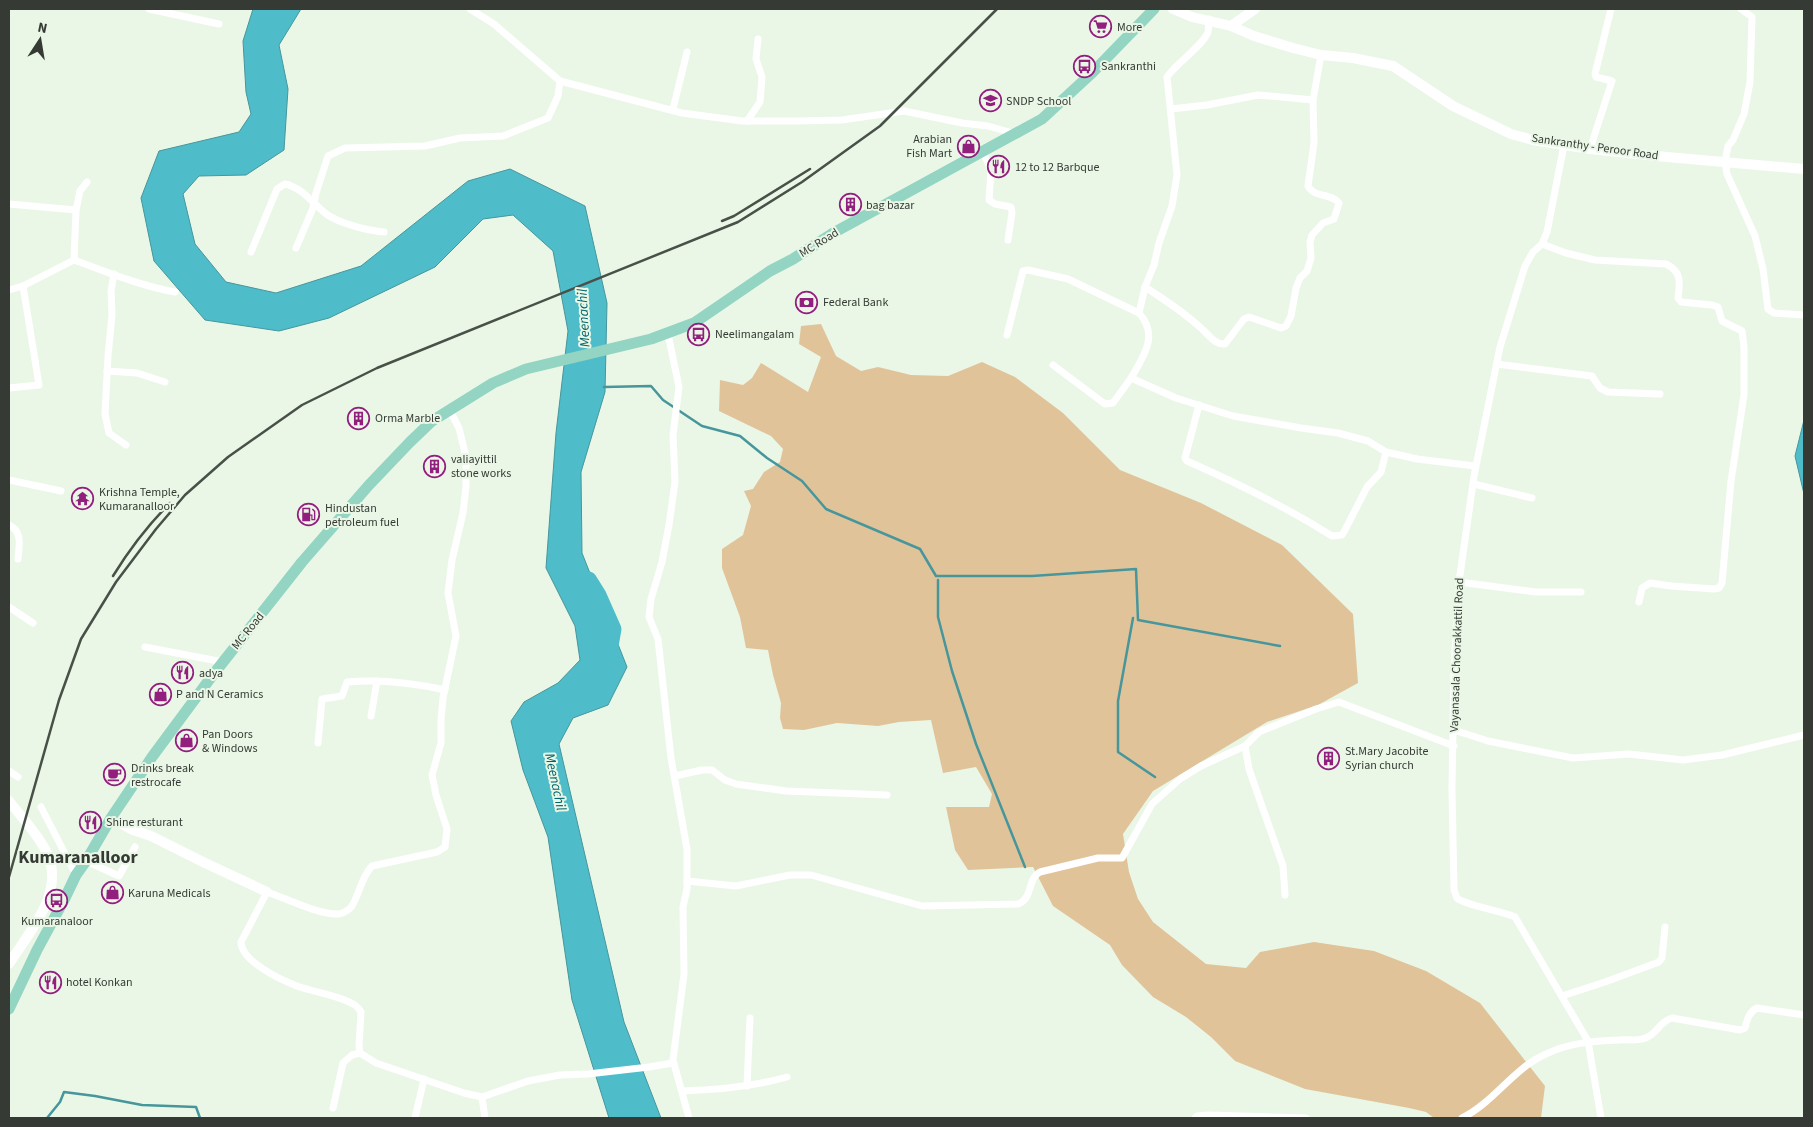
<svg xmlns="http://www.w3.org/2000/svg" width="1813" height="1127" font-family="'Source Sans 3',sans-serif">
<rect width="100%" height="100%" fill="#eaf7e7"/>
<path fill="#e1c39a" d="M821,324L836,356L861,371L878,367L911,375L948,376L982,362L1015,377L1063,413L1120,470L1201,503L1282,545L1353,614L1358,683L1318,705L1267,722L1153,791L1123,834L1129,872L1138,899L1153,922L1206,964L1246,968L1260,952L1314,942L1374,951L1426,971L1480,1003L1545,1086L1541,1118H1434L1426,1112L1409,1108L1305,1089L1235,1061L1211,1037L1186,1017L1153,997L1122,965L1110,945L1053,906L1033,867L968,870L955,850L946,807H989L992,794L976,767L943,773L931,720L899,722L878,726L837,723L804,730L783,729L780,718L781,703L773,675L768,650L746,648L740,617L722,568V549L743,535L751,506L744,491L753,489L764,472L780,462L783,449L771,436L719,411L720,380L743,385L752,378L761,363L808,392L821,357L799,344L801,326Z"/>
<g fill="#4ebdc9" stroke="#46969c">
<path d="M253,9H301L279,45L288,89L284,150L246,175L199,176L183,194L195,244L226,282L276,293L361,266L468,181L510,169L585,206L607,303L605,392L581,472L582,553L627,667L608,705L573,718L559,744L624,1022L661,1118H609L572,1000L548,837L523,770L511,721L524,702L558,683L580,660L575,626L546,568L556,433L568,331L553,251L513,215L483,219L435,267L329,318L279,331L205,320L154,261L141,198L159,151L239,132L251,114L246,92L243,41Z"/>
<path d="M1804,420V494L1795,456Z"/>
</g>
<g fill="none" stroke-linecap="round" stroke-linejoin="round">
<g stroke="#46969c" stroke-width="2.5">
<path d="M604,387L651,386L663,400L702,426L740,436L767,458L802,481L826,509L920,549L936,576H1032L1136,569L1138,620L1280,646"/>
<path d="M938,580V617L952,671L976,744L1025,867"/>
<path d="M1133,618L1118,701V752L1155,777"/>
<path d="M47,1118L60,1102L64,1092L95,1096L142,1105L196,1107L200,1118"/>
</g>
<path stroke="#4ebdc9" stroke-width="15" d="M589,579L599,595L614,629L610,652"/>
<g stroke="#fff" stroke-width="7">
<path d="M149,9L219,24"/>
<path d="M470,9L494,24L560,81L682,113L742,121H795L842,120L904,111L962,123L988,126L1016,134"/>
<path d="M1741,9L1752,17L1750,82L1744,114L1733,140L1728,146L1725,162L1727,174L1755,236L1763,269L1768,309L1774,313L1804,315"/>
<path d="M1209,19C1208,23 1209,28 1208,32C1203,46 1176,63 1167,77L1177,175L1172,206L1159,243L1154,265L1145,287L1139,313C1159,335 1144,356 1131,378L1176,398L1233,416L1301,428L1338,433L1368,441L1386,452L1417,459L1475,466"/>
<path d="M673,109L687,52"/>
<path d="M1171,109L1207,105L1258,95L1313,100L1321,55"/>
<path d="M747,121L760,102L762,77L756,59L758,39"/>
<path d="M1564,145L1547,232L1542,244L1533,252L1525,266L1500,347L1474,476L1459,582L1454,669L1452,789L1454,890C1455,892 1456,896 1457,898C1464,905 1502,911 1515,917L1588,1041L1601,1118"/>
<path d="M1590,149L1612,81L1596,77L1595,74L1611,9"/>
<path d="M983,151L991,171L989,200L995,204L1011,207L1012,213L1008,240"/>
<path d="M9,204L76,210L80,191L87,182"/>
<path d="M76,210L74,260C107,272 141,286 175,292"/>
<path d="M1542,244L1566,253L1595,260L1666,264C1682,272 1680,282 1678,298L1681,302L1712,305L1718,307L1722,321L1742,331L1744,348V395L1731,481L1722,583L1719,588L1714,589L1671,586L1650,583L1642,588L1639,602"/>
<path d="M296,248L313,208L316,193L328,156L345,148L425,146L460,138L503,136L548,118L558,96L560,81"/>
<path d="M251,252L277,189L285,184C301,187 313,203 325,213C337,223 369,231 384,232"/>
<path d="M114,274L111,291L112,315L108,356L105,414L109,433L126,445"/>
<path d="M1145,287C1165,300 1185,313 1202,329C1209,335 1215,345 1225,344L1244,319L1249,317L1281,328L1286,326L1291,316L1296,288L1300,278L1307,271L1311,258L1310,242L1312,235L1323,223L1334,219L1339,203C1332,193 1314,198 1308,186L1314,143L1313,100"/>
<path d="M9,290L23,286L74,260"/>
<path d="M668,334L679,387L673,435L675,482L669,525L662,562L651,599L649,617L658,639L671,758L687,849V889L683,907L684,974L673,1060L689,1118"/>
<path d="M1007,335L1023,271L1028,270L1068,279L1139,313"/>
<path d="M1497,364L1592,376L1600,388L1608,392L1660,394"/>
<path d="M1053,365L1105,404L1113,403L1131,378"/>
<path d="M107,371L137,373L165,382"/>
<path d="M9,388L39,385L23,286"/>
<path d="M1199,405L1185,458L1187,461C1237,483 1286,507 1332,536L1342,535L1345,530L1367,487L1381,472L1386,452"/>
<path d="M449,409L459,428L466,457V486L463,513L452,560L448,593L456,636L443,698L441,720V743L432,775L436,795L447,829L445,847L437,852L372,866C362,876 360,892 353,904C351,909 343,914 338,914C319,915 285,898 267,892L241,942C241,961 281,980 297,986C313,992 338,995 353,1004C356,1005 359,1009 361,1012L359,1046L360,1053L376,1063L464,1093L482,1097L528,1081L560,1075L588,1074L649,1067L673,1063"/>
<path d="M9,480L61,491"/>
<path d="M1474,484L1532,498"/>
<path d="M9,525C23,531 19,547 18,559"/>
<path d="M1459,582L1536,592H1581"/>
<path d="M9,607L33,623"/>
<path d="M145,647L223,662"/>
<path d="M371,716L377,681"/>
<path d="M1454,730L1488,741L1573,758L1629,754L1683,760L1722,755L1804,735"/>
<path d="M318,743L322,699L342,696L347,682C380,679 413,683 445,690"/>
<path d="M1245,746L1249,769L1283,866L1285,895"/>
<path d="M9,771L18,777"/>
<path d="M675,776L702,770H712L725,780L736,784L786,791L887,795"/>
<path d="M41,807L76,875"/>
<path d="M86,861L119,876L135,847"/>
<path d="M687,881L736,886L790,875H811L922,906L1018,904C1033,899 1027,879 1040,872L1098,858H1122L1152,804L1180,779L1201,766L1245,746L1259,732L1316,709L1339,702L1454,746"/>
<path d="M1562,996L1605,982L1659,962L1662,958L1665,927"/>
<path d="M747,1086L750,1018"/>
<path d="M682,1091C717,1090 752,1087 787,1077"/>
<path d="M482,1097L485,1118"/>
<path d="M333,1108L343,1063L352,1055L360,1053"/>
<path d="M415,1118L424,1079"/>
<path d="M1195,1118L1197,1116L1209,1115L1306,1118"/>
<path d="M1462,1118C1493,1103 1513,1069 1544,1055C1567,1043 1593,1041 1619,1040C1626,1039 1635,1041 1642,1039C1657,1036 1658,1022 1672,1018L1740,1030L1745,1028C1747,1020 1749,1012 1757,1008L1804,1015"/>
</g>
<g stroke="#fff" stroke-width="10">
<path d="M1173,9L1192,17L1231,26L1254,36L1293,48L1321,55L1353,58L1393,66L1453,106L1511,134L1533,140L1590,149L1667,157L1804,169"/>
<path d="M1231,26L1255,9"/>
<path d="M9,801C22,818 38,834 47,853C66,893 28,933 9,964"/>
<path d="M111,818L133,830L151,836L203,862L267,892"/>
</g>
<path stroke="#93d4c2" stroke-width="11" d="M9,1009L37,950L64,900L76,875L86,861L111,818L152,757L212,676L302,562L369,485L410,442L432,421L493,383L526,369L651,339L694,323L770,271L793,259L835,232L1042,119L1093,72L1154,9"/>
<g stroke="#495048" stroke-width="2.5">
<path d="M722,221L734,216L810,169"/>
<path d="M113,576C129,550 148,525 170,503"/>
<path d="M9,877L59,700L81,639L116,582L156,529L185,495L228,457L302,405L377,368L738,222L802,182L880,126L997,9"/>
</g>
</g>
<defs>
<symbol id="supermarket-ring" viewBox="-11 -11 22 22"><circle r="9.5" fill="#eaf7e7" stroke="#921e7d" stroke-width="1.5"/><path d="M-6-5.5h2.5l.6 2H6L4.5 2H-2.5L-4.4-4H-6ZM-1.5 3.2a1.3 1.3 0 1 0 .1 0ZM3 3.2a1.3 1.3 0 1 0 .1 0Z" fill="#921e7d"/></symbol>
<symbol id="bus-ring" viewBox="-11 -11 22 22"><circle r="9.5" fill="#eaf7e7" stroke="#921e7d" stroke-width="1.5"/><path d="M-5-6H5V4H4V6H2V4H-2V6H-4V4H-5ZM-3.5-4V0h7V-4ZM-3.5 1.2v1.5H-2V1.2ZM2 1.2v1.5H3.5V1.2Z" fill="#921e7d"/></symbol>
<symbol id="school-ring" viewBox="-11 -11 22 22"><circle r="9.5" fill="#eaf7e7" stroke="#921e7d" stroke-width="1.5"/><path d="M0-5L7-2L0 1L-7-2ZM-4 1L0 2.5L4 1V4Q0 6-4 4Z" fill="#921e7d"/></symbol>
<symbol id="shop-ring" viewBox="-11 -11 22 22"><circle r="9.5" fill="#eaf7e7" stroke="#921e7d" stroke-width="1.5"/><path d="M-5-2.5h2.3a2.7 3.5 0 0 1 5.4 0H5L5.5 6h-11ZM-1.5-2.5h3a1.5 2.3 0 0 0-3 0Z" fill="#921e7d"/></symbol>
<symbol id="restaurant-ring" viewBox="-11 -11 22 22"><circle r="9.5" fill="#eaf7e7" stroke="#921e7d" stroke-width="1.5"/><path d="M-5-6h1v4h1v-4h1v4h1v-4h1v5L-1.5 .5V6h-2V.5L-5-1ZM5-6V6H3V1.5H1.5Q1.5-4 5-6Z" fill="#921e7d"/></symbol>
<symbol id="building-ring" viewBox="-11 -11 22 22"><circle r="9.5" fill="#eaf7e7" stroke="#921e7d" stroke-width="1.5"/><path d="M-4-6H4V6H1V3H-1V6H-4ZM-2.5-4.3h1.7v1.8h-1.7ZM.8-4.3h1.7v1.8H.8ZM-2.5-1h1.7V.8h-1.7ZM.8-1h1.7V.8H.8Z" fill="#921e7d"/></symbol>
<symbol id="bank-ring" viewBox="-11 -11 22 22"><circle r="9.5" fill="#eaf7e7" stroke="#921e7d" stroke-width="1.5"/><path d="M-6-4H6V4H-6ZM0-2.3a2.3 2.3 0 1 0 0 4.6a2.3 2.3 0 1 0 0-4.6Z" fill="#921e7d"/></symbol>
<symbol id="temple-ring" viewBox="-11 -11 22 22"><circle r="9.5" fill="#eaf7e7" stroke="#921e7d" stroke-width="1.5"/><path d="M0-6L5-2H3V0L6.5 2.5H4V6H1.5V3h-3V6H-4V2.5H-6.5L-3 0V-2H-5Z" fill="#921e7d"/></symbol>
<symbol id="fuel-ring" viewBox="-11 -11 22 22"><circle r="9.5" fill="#eaf7e7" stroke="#921e7d" stroke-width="1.5"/><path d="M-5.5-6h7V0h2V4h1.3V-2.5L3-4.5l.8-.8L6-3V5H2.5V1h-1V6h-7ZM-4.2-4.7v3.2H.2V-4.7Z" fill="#921e7d"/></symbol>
<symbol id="cafe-ring" viewBox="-11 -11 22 22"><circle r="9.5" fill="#eaf7e7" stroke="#921e7d" stroke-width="1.5"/><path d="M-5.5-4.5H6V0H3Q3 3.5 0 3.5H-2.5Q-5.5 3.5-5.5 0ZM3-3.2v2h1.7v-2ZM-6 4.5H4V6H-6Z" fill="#921e7d"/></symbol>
</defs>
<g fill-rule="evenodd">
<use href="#supermarket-ring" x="1088" y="14" width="25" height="25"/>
<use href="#bus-ring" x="1072" y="54" width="25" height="25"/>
<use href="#school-ring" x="978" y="88" width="25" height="25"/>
<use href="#shop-ring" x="956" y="134" width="25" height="25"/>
<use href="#restaurant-ring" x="986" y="154" width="25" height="25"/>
<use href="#building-ring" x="838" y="192" width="25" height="25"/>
<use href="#bank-ring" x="794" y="290" width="25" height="25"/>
<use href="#bus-ring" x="686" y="322" width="25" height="25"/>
<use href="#building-ring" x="346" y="406" width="25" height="25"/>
<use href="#building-ring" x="422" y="454" width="25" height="25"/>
<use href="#temple-ring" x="70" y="486" width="25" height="25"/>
<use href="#fuel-ring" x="296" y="502" width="25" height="25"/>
<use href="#restaurant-ring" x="170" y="660" width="25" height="25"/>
<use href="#shop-ring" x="148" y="682" width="25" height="25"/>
<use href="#shop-ring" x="174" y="728" width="25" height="25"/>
<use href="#building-ring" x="1316" y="746" width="25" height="25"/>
<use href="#cafe-ring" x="102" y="762" width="25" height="25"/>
<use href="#restaurant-ring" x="78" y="810" width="25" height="25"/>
<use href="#shop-ring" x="100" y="880" width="25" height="25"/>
<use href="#bus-ring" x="44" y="888" width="25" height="25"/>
<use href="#restaurant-ring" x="38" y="970" width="25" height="25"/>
</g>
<g text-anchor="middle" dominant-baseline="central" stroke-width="4" stroke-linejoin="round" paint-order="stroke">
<g font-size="12" fill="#353b34" stroke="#eaf7e7" text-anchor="start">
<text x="1117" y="27">More</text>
<text x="1101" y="66">Sankranthi</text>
<text x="1006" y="101">SNDP School</text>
<text x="952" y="139" text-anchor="end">Arabian<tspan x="952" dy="14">Fish Mart</tspan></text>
<text x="1015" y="167">12 to 12 Barbque</text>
<text x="866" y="205">bag bazar</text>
<text x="823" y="302">Federal Bank</text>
<text x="715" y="334">Neelimangalam</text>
<text x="375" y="418">Orma Marble</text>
<text x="451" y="459">valiayittil<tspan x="451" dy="14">stone works</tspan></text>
<text x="99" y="492">Krishna Temple,<tspan x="99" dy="14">Kumaranalloor</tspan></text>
<text x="325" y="508">Hindustan<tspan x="325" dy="14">petroleum fuel</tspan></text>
<text x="199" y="673">adya</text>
<text x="176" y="694">P and N Ceramics</text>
<text x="202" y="734">Pan Doors<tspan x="202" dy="14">&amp; Windows</tspan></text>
<text x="1345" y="751">St.Mary Jacobite<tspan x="1345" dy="14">Syrian church</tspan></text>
<text x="131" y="768">Drinks break<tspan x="131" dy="14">restrocafe</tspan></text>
<text x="106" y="822">Shine resturant</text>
<text x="128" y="893">Karuna Medicals</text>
<text x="57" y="921" text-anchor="middle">Kumaranaloor</text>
<text x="66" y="982">hotel Konkan</text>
</g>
<g font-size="12" fill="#353b34" stroke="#eaf7e7">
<text transform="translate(1595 147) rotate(8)">Sankranthy - Peroor Road</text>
<text transform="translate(819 243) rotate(-32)">MC Road</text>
<text transform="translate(248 631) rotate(-51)">MC Road</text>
<text transform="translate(1457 655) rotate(-88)">Vayanasala Choorakkattil Road</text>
</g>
<g font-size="14" font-style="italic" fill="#00646c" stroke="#eaf7e7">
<text transform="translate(584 318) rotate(-93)">Meenachil</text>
<text transform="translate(555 782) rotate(78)">Meenachil</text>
</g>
<g font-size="18" font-weight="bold" fill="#353b34" stroke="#eaf7e7">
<text x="78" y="857">Kumaranalloor</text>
</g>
</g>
<rect width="1813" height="1127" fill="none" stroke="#353b34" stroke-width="20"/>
<g transform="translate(40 40) rotate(12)" stroke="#eaf7e7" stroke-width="4" paint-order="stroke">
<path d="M0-4L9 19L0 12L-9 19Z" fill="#353b34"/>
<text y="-8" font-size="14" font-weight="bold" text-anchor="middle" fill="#353b34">N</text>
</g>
</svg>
